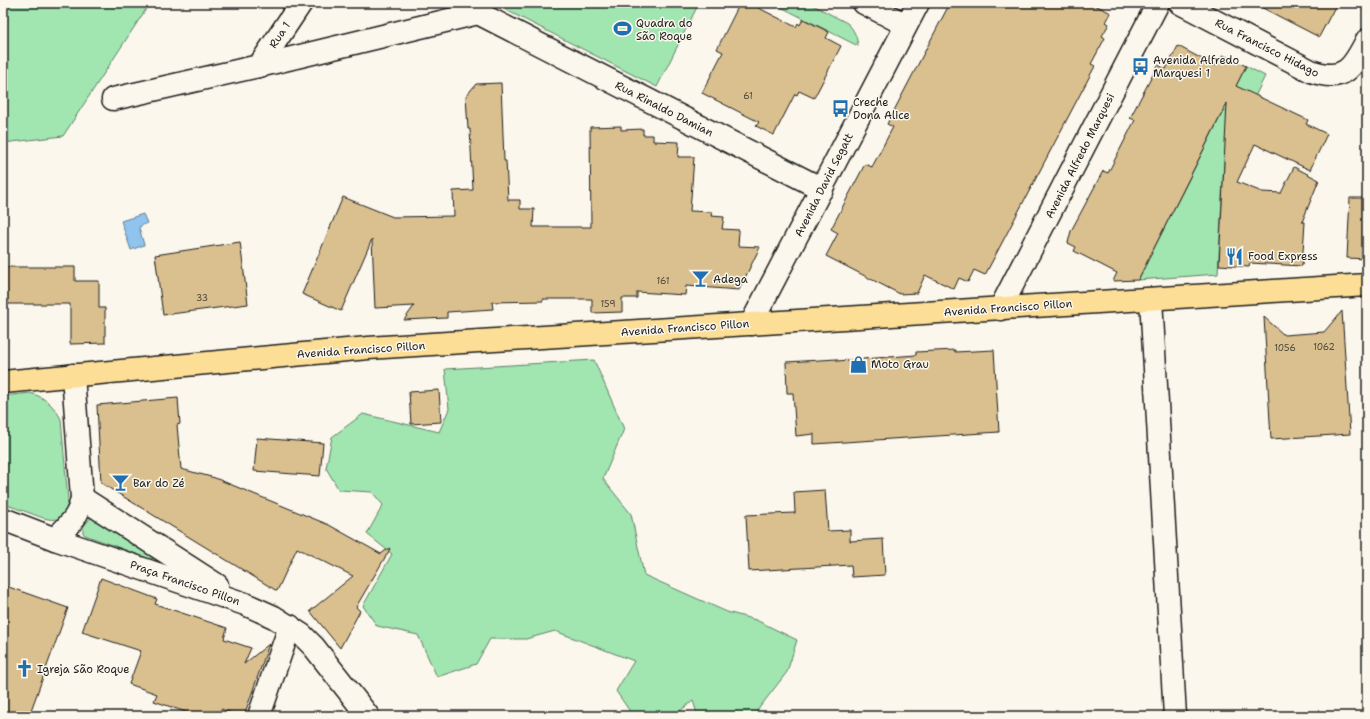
<svg xmlns="http://www.w3.org/2000/svg" width="1370" height="719" font-family="'Shantell Sans',sans-serif">
<rect width="100%" height="100%" fill="#fbf7ec"/>
<filter id="ink" filterUnits="userSpaceOnUse"><feTurbulence type="fractalNoise" baseFrequency=".025" numOctaves="2"/><feDisplacementMap in="SourceGraphic" scale="8" xChannelSelector="R" yChannelSelector="G"/><feConvolveMatrix kernelMatrix="1 2 1 2 8 2 1 2 1" color-interpolation-filters="sRGB"/></filter>
<g filter="url(#ink)">
<g fill="#a1e5b0" stroke="#5e8066">
<path d="M3,3H150L63,136L3,143Z"/>
<path d="M510,3H699L657,87L506,10Z"/>
<path d="M773,3H809L847,23C854,29 857,37 858,46Z"/>
<path d="M1246,66L1265,76L1224,160L1218,274L1138,280Z"/>
<path d="M594,360L624,429L603,479L631,514L644,575L727,612L756,620L797,640L787,672L753,716H698L693,701L673,716H633L616,691L634,661L555,631L526,639H490L476,664L437,677L418,635L377,626L363,606L392,554L367,534L383,505L372,492L339,490L326,468L332,437L363,414L439,432L449,409L445,369Z"/>
<path d="M30,393C45,397 54,406 61,419L68,501C65,527 47,520 30,513C21,510 12,507 3,503V396Z"/>
<path d="M92,516L154,556L152,559H150L85,535L83,533V527Z"/>
</g>
<path fill="#90c3ed" stroke="#628099" d="M143,214L147,223L139,227L144,245L131,250L121,221Z"/>
<g fill="#dac08f" stroke="#1c1c1c">
<path d="M740,3H749L796,27L798,23L800,25L803,19L829,32L826,38L841,46L814,98L799,91L797,95L795,94L774,135L756,126L759,122L702,93L723,52L717,49Z"/>
<path d="M950,3H1091L1111,13L1106,22L1109,24L1102,36L1105,38L1091,64L1095,66L985,275L974,270L968,282L959,278L954,289L925,275L917,293L900,294L826,256L838,233L831,229L865,164L872,167L893,127L887,124Z"/>
<path d="M1253,3H1337L1319,37Z"/>
<path d="M1178,46L1215,66L1218,60L1220,61L1223,55L1246,66L1236,86L1308,120L1306,124L1327,134L1310,170L1255,144L1237,182L1262,192L1281,193L1294,167L1319,180L1302,222H1305L1302,266L1250,263L1249,267L1219,265L1227,103L1138,280L1113,281L1117,273L1074,251L1076,247L1068,243L1071,231L1103,171L1108,173L1135,120L1130,118L1158,65L1166,69Z"/>
<path d="M501,83L504,161H506L508,200H520V209H534L533,227H591L590,127L621,126V130L643,129V135H653V141L679,142L678,157H694L690,211L712,212L711,216L724,217L722,229L739,230L738,246L760,247L739,290L686,286L685,295L637,292V298H622V312L592,313V299H543V301L492,302L493,309L447,312V318L404,320L414,306L375,308L372,239L341,311L302,294L343,197L393,217L454,216L453,191L473,190L470,129H468L466,96L476,84Z"/>
<path d="M1350,198H1367V259L1347,258Z"/>
<path d="M240,242L248,304L163,315L155,255Z"/>
<path d="M3,267H75V281H99V308H105V343L70,344V304H3Z"/>
<path d="M1342,311L1350,434L1271,439L1264,317L1284,335L1324,332Z"/>
<path d="M955,350V352L994,350L999,432L814,444V434L796,436L793,393H787L786,362L837,359V361L876,358L916,355V352Z"/>
<path d="M439,390L441,422L411,424L409,392Z"/>
<path d="M178,398L180,424L177,425L181,469L215,478L329,525L381,554L389,548L390,549L356,607L360,611L340,648L310,611L353,576L297,548L277,591L101,483L97,405Z"/>
<path d="M257,438L323,443L320,476L254,471Z"/>
<path d="M825,490L828,531L850,530V541L883,539L885,575L852,577L851,565L749,571L746,515L795,513L794,492Z"/>
<path d="M101,578L157,599L155,604L227,628L224,639L251,648L244,664L269,644L244,716H240L221,709L218,716H197L154,701L157,694L129,684L141,651L82,632Z"/>
<path d="M3,585L68,608L29,716H3Z"/>
</g>
<g fill="none" stroke-linecap="round" stroke-linejoin="round">
<defs>
<g id="minor">
<path d="M864,3L906,25"/>
<path d="M1180,3L1311,71C1344,83 1353,68 1367,40"/>
<path d="M259,66L301,3"/>
<path d="M113,99L259,66L478,13L822,189"/>
<path d="M1151,299L1175,716"/>
<path d="M1000,309L1158,3"/>
<path d="M751,324L918,3"/>
<path d="M82,498L217,585"/>
<path d="M3,519L55,539L245,604L274,617L302,635L314,647L368,716"/>
<path d="M55,539C69,524 78,519 82,498L73,375"/>
<path d="M259,716L290,626"/>
</g>
<path id="major" d="M3,382L368,348L1367,285"/>
</defs>
<use href="#minor" stroke="#1c1c1c" stroke-width="25"/>
<use href="#major" stroke="#1c1c1c" stroke-width="25"/>
<use href="#minor" stroke="#fbf7ec" stroke-width="22"/>
<use href="#major" stroke="#fdde96" stroke-width="22"/>
</g>
</g>
<defs>
<symbol id="stadium-bare" viewBox="-9 -9 18 18"><path d="M0-5a6.5 5 0 1 0 0 10a6.5 5 0 1 0 0-10ZM-3.5-1.8h7v3.6h-7Z" fill="#1f6fb2" stroke="#fbf7ec" stroke-width="2.5" paint-order="stroke"/></symbol>
<symbol id="bus-bare" viewBox="-9 -9 18 18"><path d="M-5-6H5V4H4V6H2V4H-2V6H-4V4H-5ZM-3.5-4V0h7V-4ZM-3.5 1.2v1.5H-2V1.2ZM2 1.2v1.5H3.5V1.2Z" fill="#1f6fb2" stroke="#fbf7ec" stroke-width="2.5" paint-order="stroke"/></symbol>
<symbol id="restaurant-bare" viewBox="-9 -9 18 18"><path d="M-5-6h1v4h1v-4h1v4h1v-4h1v5L-1.5 .5V6h-2V.5L-5-1ZM5-6V6H3V1.5H1.5Q1.5-4 5-6Z" fill="#1f6fb2" stroke="#fbf7ec" stroke-width="2.5" paint-order="stroke"/></symbol>
<symbol id="bar-bare" viewBox="-9 -9 18 18"><path d="M-6-5H6L.8 .8V4.5H3.5V6h-7V4.5H-.8V.8Z" fill="#1f6fb2" stroke="#fbf7ec" stroke-width="2.5" paint-order="stroke"/></symbol>
<symbol id="shop-bare" viewBox="-9 -9 18 18"><path d="M-5-2.5h2.3a2.7 3.5 0 0 1 5.4 0H5L5.5 6h-11ZM-1.5-2.5h3a1.5 2.3 0 0 0-3 0Z" fill="#1f6fb2" stroke="#fbf7ec" stroke-width="2.5" paint-order="stroke"/></symbol>
<symbol id="church-bare" viewBox="-9 -9 18 18"><path d="M-1.2-6h2.4v3.5h3.3v2.4h-3.3V6h-2.4V-.1h-3.3v-2.4h3.3Z" fill="#1f6fb2" stroke="#fbf7ec" stroke-width="2.5" paint-order="stroke"/></symbol>
</defs>
<g fill-rule="evenodd">
<use href="#stadium-bare" x="610" y="16" width="25" height="25"/>
<use href="#bus-bare" x="1128" y="54" width="25" height="25"/>
<use href="#bus-bare" x="828" y="96" width="25" height="25"/>
<use href="#restaurant-bare" x="1222" y="244" width="25" height="25"/>
<use href="#bar-bare" x="688" y="266" width="25" height="25"/>
<use href="#shop-bare" x="846" y="352" width="25" height="25"/>
<use href="#bar-bare" x="108" y="470" width="25" height="25"/>
<use href="#church-bare" x="12" y="656" width="25" height="25"/>
</g>
<g text-anchor="middle" dominant-baseline="central" stroke-width="3" stroke-linejoin="round" paint-order="stroke">
<g font-size="9" fill="#4c4539">
<text x="748" y="96">61</text>
<text x="663" y="281">161</text>
<text x="202" y="298">33</text>
<text x="608" y="304">159</text>
<text x="1324" y="347">1062</text>
<text x="1285" y="348">1056</text>
</g>
<g font-size="11" fill="#1c1c1c" stroke="#fbf7ec" text-anchor="start">
<text x="636" y="23">Quadra do<tspan x="636" dy="13">São Roque</tspan></text>
<text x="1153" y="60">Avenida Alfredo<tspan x="1153" dy="13">Marquesi 1</tspan></text>
<text x="853" y="102">Creche<tspan x="853" dy="13">Dona Alice</tspan></text>
<text x="1248" y="256">Food Express</text>
<text x="713" y="279">Adega</text>
<text x="871" y="364">Moto Grau</text>
<text x="133" y="483">Bar do Zé</text>
<text x="37" y="669">Igreja São Roque</text>
</g>
<g font-size="11" fill="#1c1c1c" stroke="#fbf7ec">
<text transform="translate(280 35) rotate(-57)">Rua 1</text>
<text transform="translate(1267 48) rotate(27)">Rua Francisco Hidago</text>
<text transform="translate(664 109) rotate(27)">Rua Rinaldo Damian</text>
<text transform="translate(1080 156) rotate(-63)">Avenida Alfredo Marquesi</text>
<text transform="translate(824 185) rotate(-63)">Avenida David Segatt</text>
<text transform="translate(1008 308) rotate(-4)">Avenida Francisco Pillon</text>
<text transform="translate(685 328) rotate(-4)">Avenida Francisco Pillon</text>
<text transform="translate(361 350) rotate(-4)">Avenida Francisco Pillon</text>
<text transform="translate(185 583) rotate(19)">Praça Francisco Pillon</text>
</g>
</g>
<rect width="1370" height="719" fill="none" stroke="#fbf7ec" stroke-width="16"/>
<rect x="8" y="8" width="1354" height="703" fill="none" stroke="#1c1c1c" stroke-width="1.5" filter="url(#ink)"/>
</svg>
